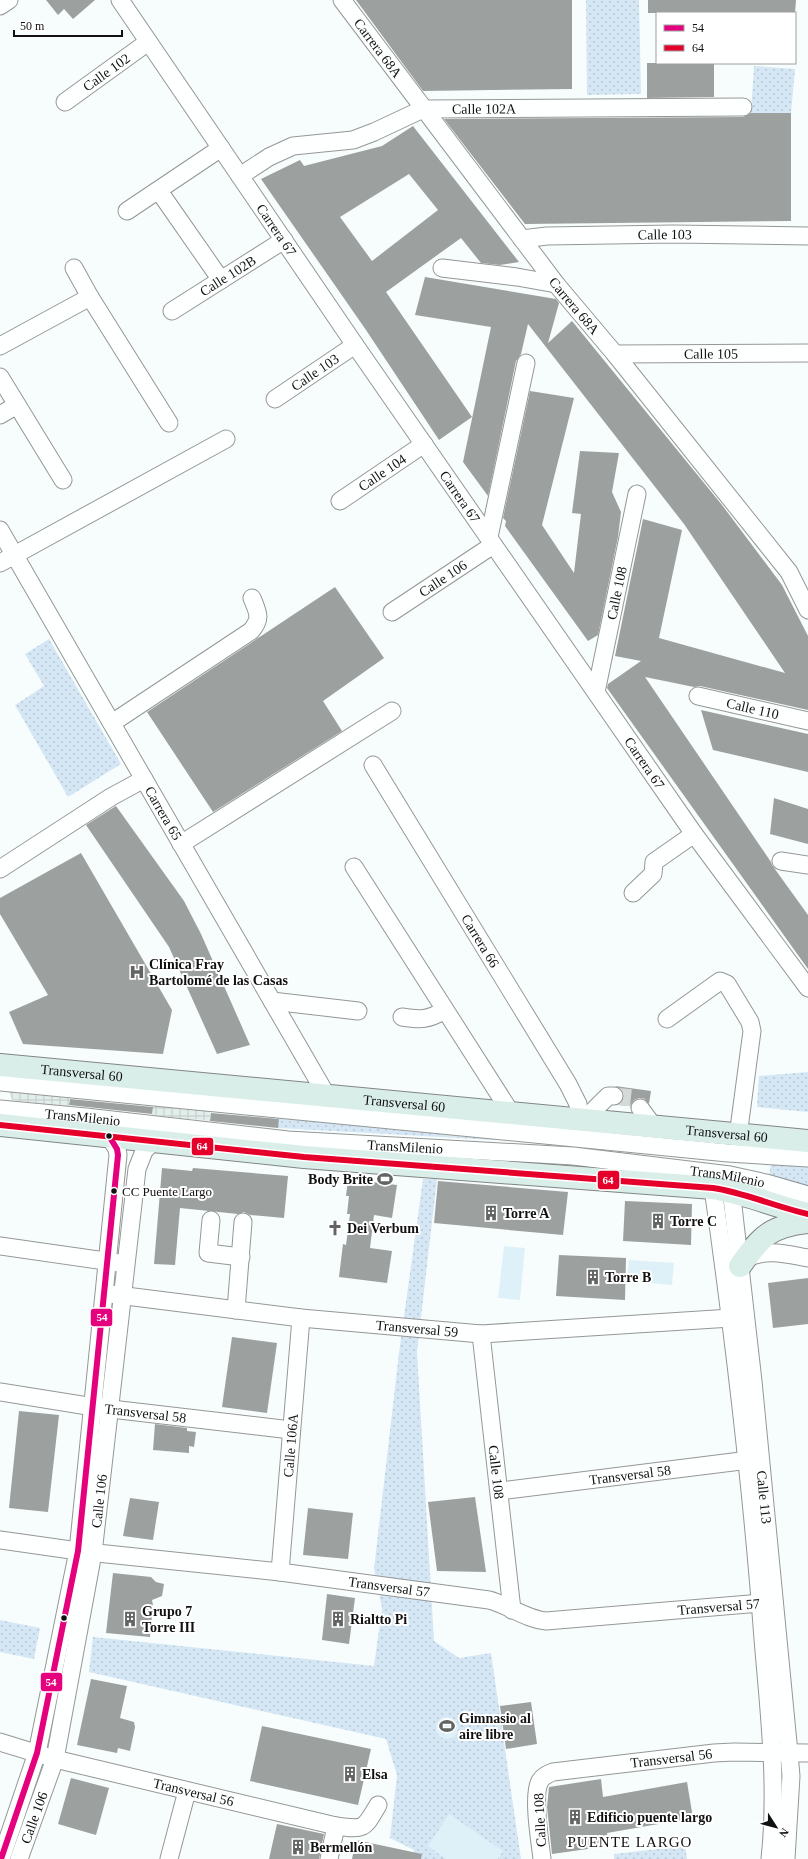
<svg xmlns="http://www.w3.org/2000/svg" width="808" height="1859" font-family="Georgia,serif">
<defs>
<pattern id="grass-dots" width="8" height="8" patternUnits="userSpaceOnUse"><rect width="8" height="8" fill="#d5e7f5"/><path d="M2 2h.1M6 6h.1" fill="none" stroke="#b6c5d1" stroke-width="1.8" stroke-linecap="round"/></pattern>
<pattern id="plaza-grid" width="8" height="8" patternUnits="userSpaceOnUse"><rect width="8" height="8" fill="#e2eeeb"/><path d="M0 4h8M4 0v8" fill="none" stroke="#c1cbc8"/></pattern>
</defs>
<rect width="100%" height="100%" fill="#f7fdfc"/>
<g fill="url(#grass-dots)">
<path d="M586,0H639L641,94L587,95Z"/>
<path d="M754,66L795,69L791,113H751Z"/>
<path d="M49,639L121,764L68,797L15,705L44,686L25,654Z"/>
<path d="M808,1072V1112L757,1107L759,1076Z"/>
<path d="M279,1117L496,1137L495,1140L278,1128Z"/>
<path d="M771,1164L808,1166V1187L769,1175Z"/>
<path d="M423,1179H437L417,1352L434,1641L459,1658L491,1653L521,1859H412L414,1850L390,1838L397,1775L386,1739L89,1672L93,1637L374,1666L382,1608L374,1569L399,1353Z"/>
<path d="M0,1620L40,1628L34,1659L0,1652Z"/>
<path d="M685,1846L687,1859H614V1854Z"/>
</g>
<g fill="#dff1f8">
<path d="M504,1246L525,1248L520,1300L498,1298Z"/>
<path d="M629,1260L674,1263L672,1285L627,1281Z"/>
<circle cx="447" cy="1728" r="11"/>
<path d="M449,1814L503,1851L498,1859H446L428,1846Z"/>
</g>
<g fill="url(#plaza-grid)">
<path d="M8,1088L70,1095L69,1107L12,1100Z"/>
<path d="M153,1104L211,1109L210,1121L152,1115Z"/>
</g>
<g fill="#9ca19f" fill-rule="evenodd">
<path d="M46,0H95L73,19L64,9L58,15Z"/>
<path d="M356,0H572V89L423,91Z"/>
<path d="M648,0H796L795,13H648Z"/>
<path d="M647,63H714V97L647,98Z"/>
<path d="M751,113H791V221L525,224L444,119L743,117Z"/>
<path d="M413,126L519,262L500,265L481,263L461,238L386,292L472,417L439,440L366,330L261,179L300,160L304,166L382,146ZM409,174L438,210L372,261L340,217Z"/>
<path d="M425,277L556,299L559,303L548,343L572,321L722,505L782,585L808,636V710L700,686L694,687L645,677L771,862L772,865L808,915V969L607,688L608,684L641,661L615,656L643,519L682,530L659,638L785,673L684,524L528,324L521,354L516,361L488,496L463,462L491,327L415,315Z"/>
<path d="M530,391L574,398L542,525L574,573L581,514L572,513L580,451L619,453L612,492L621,512L618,537L598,635L588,641L505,526L506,521L503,518Z"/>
<path d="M335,587L384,658L323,701L342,731L213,812L147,712Z"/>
<path d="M701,710L808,734V772L713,750Z"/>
<path d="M774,798L808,809V844L770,834Z"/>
<path d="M116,806L184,901L201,934L250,1045L217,1054L169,947L86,825Z"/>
<path d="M81,853L172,1010L163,1054L23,1044L9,1012L48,995L0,914V898Z"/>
<path d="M615,1086L651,1091L649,1104L644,1099L639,1098L634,1100L630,1106L618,1105L622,1101L624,1096L622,1091Z"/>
<path d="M70,1099L153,1107L152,1114L69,1105Z"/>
<path d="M211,1113L279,1119L278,1128L210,1121Z"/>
<path d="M162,1168L192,1171L193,1168L288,1176L284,1218L250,1215L244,1212L238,1214L180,1208L175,1265L154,1264Z"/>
<path d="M348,1179L397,1185L392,1218L374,1215L370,1248L392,1251L387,1283L339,1277L343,1244L346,1245L350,1214H347L349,1196H346Z"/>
<path d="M438,1181L568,1192L563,1235L434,1223Z"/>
<path d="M625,1201L692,1204L691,1245L623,1241Z"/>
<path d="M559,1255L626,1258L625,1300L556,1296Z"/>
<path d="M808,1278V1324L773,1328L768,1283Z"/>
<path d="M232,1337L277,1343L267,1413L222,1407Z"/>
<path d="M19,1411L59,1415L48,1512L9,1508Z"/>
<path d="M155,1424L187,1428V1431L196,1432L194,1447L189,1446V1453L153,1450Z"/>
<path d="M475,1497L486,1572L437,1571L428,1502Z"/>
<path d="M130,1498L159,1502L153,1540L123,1536Z"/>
<path d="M308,1508L353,1513L348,1559L303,1555Z"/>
<path d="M113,1573L151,1577L156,1582L164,1584L162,1596L152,1600L153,1605L150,1637L106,1633Z"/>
<path d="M327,1594L355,1598L349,1644L322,1640Z"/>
<path d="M91,1679L127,1686L120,1718L134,1722L135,1727L130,1751L118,1748L117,1753L77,1745Z"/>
<path d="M531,1702L537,1744L506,1749L500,1706Z"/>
<path d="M262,1726L371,1749L358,1805L250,1781Z"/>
<path d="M71,1778L109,1788L96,1835L58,1824Z"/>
<path d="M601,1779L603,1797L687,1782L693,1818L607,1833L609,1846L552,1854L547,1807L549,1787Z"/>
<path d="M277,1824L324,1834L319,1859H269Z"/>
<path d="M356,1840L422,1854L421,1859H352Z"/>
</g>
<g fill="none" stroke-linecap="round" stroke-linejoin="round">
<path stroke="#d4dad9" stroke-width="17" stroke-dasharray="17 8" stroke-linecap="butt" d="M614,1096L634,1098L640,1108"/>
<defs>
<g id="minor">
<path id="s1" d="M120,0L355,345L694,834L808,988"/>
<path id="s2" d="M342,0L556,284L615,354L789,572L808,610"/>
<path d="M0,6L9,0"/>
<path id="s3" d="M65,102L148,42"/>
<path id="s4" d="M240,176L269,157L293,146L353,140L374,132L423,109L743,107"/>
<path d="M159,191L221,280"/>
<path d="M127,211L221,148"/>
<path id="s5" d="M522,239L547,236L673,234L808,236"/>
<path d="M74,268L90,297L169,423"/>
<path d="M442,268L517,277L556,284"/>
<path id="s6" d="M172,311L284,240"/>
<path d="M0,346L90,297"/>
<path id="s7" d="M615,354L808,353"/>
<path d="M0,377L63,480"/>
<path id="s8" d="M275,399L355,345"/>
<path d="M0,415L17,405"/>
<path id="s9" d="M340,501L424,444"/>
<path id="s10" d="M0,530L327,1096"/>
<path d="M489,537L526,363"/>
<path d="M0,563L226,439"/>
<path id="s11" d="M392,612L493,545"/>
<path id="s12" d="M596,692L637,494"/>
<path id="s13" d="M698,696L808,721"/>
<path d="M112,723L251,631C262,618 258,613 252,598"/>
<path id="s14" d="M373,765L568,1084L578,1104L580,1120"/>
<path d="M181,844L392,711"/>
<path d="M781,861L808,865"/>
<path d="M354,867L511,1113"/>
<path d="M0,869L111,797L144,779"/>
<path d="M633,893L653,874L654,862L694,834"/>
<path d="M272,1001L358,1011"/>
<path d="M402,1017C421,1020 428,1020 445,1010"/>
<path d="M667,1019L720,981L727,984L750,1022L752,1031L738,1136"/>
<path d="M0,1082L728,1153L808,1158"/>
<path d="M640,1108L654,1127"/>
<path id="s15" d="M0,1109L86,1117L288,1140L573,1156L730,1175L766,1183L808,1195"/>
<path d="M584,1120L608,1096H614"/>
<path id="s16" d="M730,1180L753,1381L789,1753L791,1776L786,1859"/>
<path d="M713,1188C734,1338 752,1488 763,1639C769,1712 778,1786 770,1859"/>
<path d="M211,1220L208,1253L241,1257"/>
<path d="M0,1246L119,1263"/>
<path d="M745,1259C766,1248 786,1254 808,1258"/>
<path id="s17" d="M110,1294L301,1318L481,1334L731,1318"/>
<path d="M236,1310L243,1222"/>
<path id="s18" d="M481,1334L512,1610"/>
<path id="s19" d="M0,1392L94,1407L291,1430"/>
<path id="s20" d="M500,1491L757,1459"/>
<path id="s21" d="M0,1540L78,1551L280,1572L489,1600C509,1605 525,1619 546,1621L774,1602"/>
<path id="s22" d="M280,1572L301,1318"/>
<path id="s23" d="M0,1742L55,1759L336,1826C365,1830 364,1829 378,1805"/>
<path d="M1,1859L37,1753L78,1551L118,1155L117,1149L109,1136"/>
<path id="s24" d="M19,1859L55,1759L93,1553L137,1169L144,1151L154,1140"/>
<path d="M169,1859L187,1791"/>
<path d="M329,1859L336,1826"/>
<path id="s25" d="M542,1859C540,1841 532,1795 540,1781C543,1776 548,1774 553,1772L714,1753L734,1752L808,1753"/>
</g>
<g id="major">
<path id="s26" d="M0,1065L808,1141"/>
<path d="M0,1125L304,1157L713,1188C746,1193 776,1207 808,1214"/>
<path d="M740,1266C761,1236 771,1226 808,1222"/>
</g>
</defs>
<use href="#minor" stroke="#959797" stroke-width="19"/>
<use href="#major" stroke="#828584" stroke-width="24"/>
<use href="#minor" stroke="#feffff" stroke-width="17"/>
<use href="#major" stroke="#daeee9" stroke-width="22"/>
<defs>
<path id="bus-1" d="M1,1859L37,1753L78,1551L118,1155L117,1149L109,1136"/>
<path id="bus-2" d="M0,1125L304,1157L713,1188C746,1193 776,1207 808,1214"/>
</defs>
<use href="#bus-1" stroke="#fff" stroke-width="9"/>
<use href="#bus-2" stroke="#fff" stroke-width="9"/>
<use href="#bus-1" stroke="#e5007d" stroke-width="6"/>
<use href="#bus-2" stroke="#e4002b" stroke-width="6"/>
</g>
<defs>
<symbol id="hospital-bare" viewBox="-9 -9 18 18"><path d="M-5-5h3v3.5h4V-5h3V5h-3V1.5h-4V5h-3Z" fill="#626463" stroke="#fff" stroke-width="2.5" paint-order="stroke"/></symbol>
<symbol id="stadium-bare" viewBox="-9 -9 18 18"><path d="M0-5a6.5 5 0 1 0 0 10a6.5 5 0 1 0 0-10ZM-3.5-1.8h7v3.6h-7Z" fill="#626463" stroke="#fff" stroke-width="2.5" paint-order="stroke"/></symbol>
<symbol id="building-bare" viewBox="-9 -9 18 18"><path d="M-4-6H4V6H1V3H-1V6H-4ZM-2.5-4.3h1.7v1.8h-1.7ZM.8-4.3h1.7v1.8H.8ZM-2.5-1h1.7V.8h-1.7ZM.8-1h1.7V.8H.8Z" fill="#626463" stroke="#fff" stroke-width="2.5" paint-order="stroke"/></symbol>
<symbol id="church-bare" viewBox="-9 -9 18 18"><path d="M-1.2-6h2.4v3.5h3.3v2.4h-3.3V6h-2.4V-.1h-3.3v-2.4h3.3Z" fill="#626463" stroke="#fff" stroke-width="2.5" paint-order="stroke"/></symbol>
</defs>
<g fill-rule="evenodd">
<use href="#hospital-bare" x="126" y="961" width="22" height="22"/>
<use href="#stadium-bare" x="374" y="1168" width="22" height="22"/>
<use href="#building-bare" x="480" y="1202" width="22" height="22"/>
<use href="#building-bare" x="647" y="1210" width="22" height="22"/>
<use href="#church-bare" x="324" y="1217" width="22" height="22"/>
<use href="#building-bare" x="582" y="1266" width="22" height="22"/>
<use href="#building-bare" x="119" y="1608" width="22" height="22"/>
<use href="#building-bare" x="327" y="1608" width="22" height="22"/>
<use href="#stadium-bare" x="436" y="1715" width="22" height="22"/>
<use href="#building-bare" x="339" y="1763" width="22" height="22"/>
<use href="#building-bare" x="564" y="1806" width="22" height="22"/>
<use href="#building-bare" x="287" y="1836" width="22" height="22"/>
</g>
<g fill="#111" stroke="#fff" stroke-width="1.5">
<circle cx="109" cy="1136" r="3.5"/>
<circle cx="114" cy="1191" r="3.5"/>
<circle cx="64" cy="1618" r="3.5"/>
</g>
<g text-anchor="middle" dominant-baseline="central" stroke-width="4" stroke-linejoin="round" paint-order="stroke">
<g font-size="13" fill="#111" stroke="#fff" text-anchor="start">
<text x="122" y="1191">CC Puente Largo</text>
</g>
<g font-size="14" fill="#111" stroke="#fff">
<text stroke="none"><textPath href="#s2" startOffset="60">Carrera 68A</textPath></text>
<text stroke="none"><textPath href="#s3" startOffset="51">Calle 102</textPath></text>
<text stroke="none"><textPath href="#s4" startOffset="259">Calle 102A</textPath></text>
<text stroke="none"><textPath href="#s1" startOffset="278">Carrera 67</textPath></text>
<text stroke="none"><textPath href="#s5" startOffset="143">Calle 103</textPath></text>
<text stroke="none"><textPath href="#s6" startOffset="66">Calle 102B</textPath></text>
<text stroke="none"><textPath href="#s2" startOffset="384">Carrera 68A</textPath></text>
<text stroke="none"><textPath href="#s7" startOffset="96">Calle 105</textPath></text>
<text stroke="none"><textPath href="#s8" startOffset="48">Calle 103</textPath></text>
<text stroke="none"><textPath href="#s9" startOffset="51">Calle 104</textPath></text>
<text stroke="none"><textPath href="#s1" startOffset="602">Carrera 67</textPath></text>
<text stroke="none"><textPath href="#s11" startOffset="61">Calle 106</textPath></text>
<text stroke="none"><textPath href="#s12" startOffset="101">Calle 108</textPath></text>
<text stroke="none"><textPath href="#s13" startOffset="56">Calle 110</textPath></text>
<text stroke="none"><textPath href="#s1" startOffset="926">Carrera 67</textPath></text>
<text stroke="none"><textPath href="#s10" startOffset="327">Carrera 65</textPath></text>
<text stroke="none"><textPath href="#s14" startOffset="206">Carrera 66</textPath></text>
<text stroke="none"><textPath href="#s26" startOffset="82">Transversal 60</textPath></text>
<text stroke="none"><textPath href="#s26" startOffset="406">Transversal 60</textPath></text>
<text stroke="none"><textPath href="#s15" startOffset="83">TransMilenio</textPath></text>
<text stroke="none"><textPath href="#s26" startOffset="730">Transversal 60</textPath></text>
<text stroke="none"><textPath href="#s15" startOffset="407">TransMilenio</textPath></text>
<text stroke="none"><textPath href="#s15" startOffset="731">TransMilenio</textPath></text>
<text stroke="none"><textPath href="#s17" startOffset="309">Transversal 59</textPath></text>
<text stroke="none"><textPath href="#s19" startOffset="147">Transversal 58</textPath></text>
<text stroke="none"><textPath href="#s22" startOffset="127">Calle 106A</textPath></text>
<text stroke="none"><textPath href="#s18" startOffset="139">Calle 108</textPath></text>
<text stroke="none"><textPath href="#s20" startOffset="131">Transversal 58</textPath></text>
<text stroke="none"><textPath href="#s16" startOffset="319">Calle 113</textPath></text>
<text stroke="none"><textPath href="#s24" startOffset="368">Calle 106</textPath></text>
<text stroke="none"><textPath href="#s21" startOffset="392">Transversal 57</textPath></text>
<text stroke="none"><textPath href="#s21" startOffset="727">Transversal 57</textPath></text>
<text stroke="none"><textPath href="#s25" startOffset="214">Transversal 56</textPath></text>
<text stroke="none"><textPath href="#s23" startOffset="200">Transversal 56</textPath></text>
<text stroke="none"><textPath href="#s24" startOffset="44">Calle 106</textPath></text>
<text transform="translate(540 1820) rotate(-93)">Calle 108</text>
</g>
<g font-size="14" font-weight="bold" fill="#111" stroke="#fff" text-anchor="start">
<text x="149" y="964">Clínica Fray<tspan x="149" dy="16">Bartolomé de las Casas</tspan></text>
<text x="373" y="1179" text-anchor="end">Body Brite</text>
<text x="503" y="1213">Torre A</text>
<text x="670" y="1221">Torre C</text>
<text x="347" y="1228">Dei Verbum</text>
<text x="605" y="1277">Torre B</text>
<text x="142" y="1611">Grupo 7<tspan x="142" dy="16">Torre III</tspan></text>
<text x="350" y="1619">Rialtto Pi</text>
<text x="459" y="1718">Gimnasio al<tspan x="459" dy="16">aire libre</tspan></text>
<text x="362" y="1774">Elsa</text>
<text x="587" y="1817">Edificio puente largo</text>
<text x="310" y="1847">Bermellón</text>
</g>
<g font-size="15" letter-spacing="1" fill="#111" stroke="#fff">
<text x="630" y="1842">PUENTE LARGO</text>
</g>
</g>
<g stroke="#fff" stroke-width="1.5">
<rect x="191" y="1137" width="23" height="19" rx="4" fill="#e4002b"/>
<rect x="597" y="1170" width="23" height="20" rx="4" fill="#e4002b"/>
<rect x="90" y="1308" width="23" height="19" rx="4" fill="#e5007d"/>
<rect x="40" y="1672" width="23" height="20" rx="4" fill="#e5007d"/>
</g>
<g font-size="11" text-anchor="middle" font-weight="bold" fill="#fff">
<text x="202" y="1150">64</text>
<text x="608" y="1184">64</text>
<text x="102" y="1321">54</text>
<text x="51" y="1686">54</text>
</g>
<rect x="656" y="12" width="140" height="52" fill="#ffffff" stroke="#a0a0a0"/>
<rect x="664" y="25" width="20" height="6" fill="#e5007d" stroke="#a0a0a0"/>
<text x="692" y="32" font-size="12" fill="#111111">54</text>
<rect x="664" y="45" width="20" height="6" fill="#e4002b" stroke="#a0a0a0"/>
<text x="692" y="52" font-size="12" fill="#111111">64</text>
<g transform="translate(776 1827) rotate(126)" stroke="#ffffff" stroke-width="3" paint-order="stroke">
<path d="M0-3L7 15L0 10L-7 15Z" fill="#111111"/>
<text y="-6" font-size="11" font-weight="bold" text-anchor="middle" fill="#111111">N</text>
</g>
<path d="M14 30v6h108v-6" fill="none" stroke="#111111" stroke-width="2"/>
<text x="20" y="30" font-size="12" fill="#111111" stroke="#ffffff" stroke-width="3" paint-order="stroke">50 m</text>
</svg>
